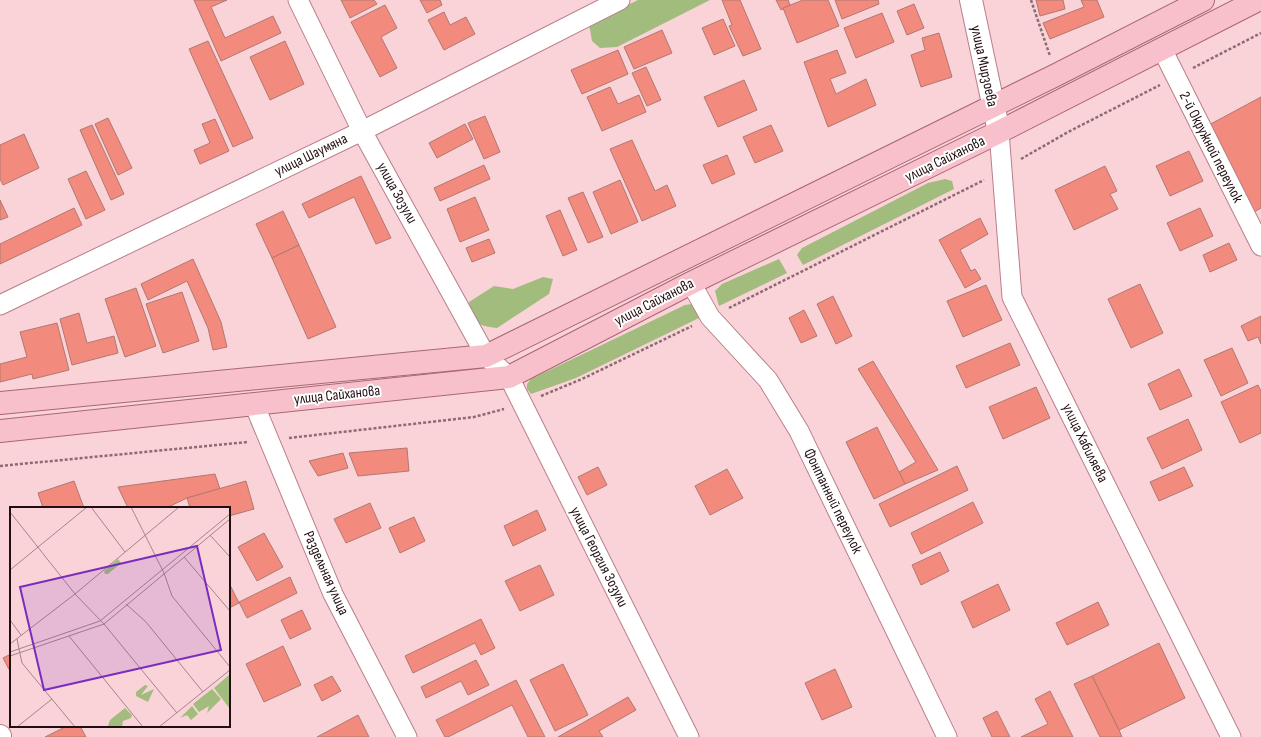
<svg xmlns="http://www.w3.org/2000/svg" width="1261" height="737" font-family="'Sofia Sans Condensed',sans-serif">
<rect width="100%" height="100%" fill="#fad3d9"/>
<g fill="#a1bc7d">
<path d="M638,0H710L617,47L600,48L592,41L589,24Z"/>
<path d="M945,179L952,181L954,189L803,265L797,255L802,248L928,183Z"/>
<path d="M779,259L787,273L719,306L715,291L722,284Z"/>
<path d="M543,277L553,279L549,294L497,328C475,325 473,323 469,302L494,286L513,289Z"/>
<path d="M692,304L702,314L699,318L576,378L531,394L527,389V384L531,379L685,305Z"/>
</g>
<g fill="#f38a7e" stroke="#b17870">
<path d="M194,0H227L211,7L225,38L273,16L281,33L221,61Z"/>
<path d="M341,0H374L377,4L350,18Z"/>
<path d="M420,0H440L442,5L427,13Z"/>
<path d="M722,0H740L761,49L743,56L729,26L732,25Z"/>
<path d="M776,0H788L790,5L781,10Z"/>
<path d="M803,0H828L839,26L797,43L783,8Z"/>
<path d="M835,0H878L879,4L842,19Z"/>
<path d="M1036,0H1063L1065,9L1040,16Z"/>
<path d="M1081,0H1097L1104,17L1050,39L1043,23L1084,7Z"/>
<path d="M914,4L924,28L907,35L897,11Z"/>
<path d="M385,5L397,28L381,37L397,68L380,77L351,22Z"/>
<path d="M444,12L450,25L466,17L475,34L444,50L428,20Z"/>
<path d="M882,13L894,42L856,58L844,28Z"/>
<path d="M723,19L735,46L714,55L702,28Z"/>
<path d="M662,30L672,53L634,69L624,47Z"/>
<path d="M939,33L952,77L921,87L911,55L925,50L922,38Z"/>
<path d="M208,41L253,138L233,147L189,49Z"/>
<path d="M285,41L304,84L270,100L250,57Z"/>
<path d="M618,50L628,74L582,94L571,70Z"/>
<path d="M837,50L846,73L830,79L836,94L866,79L876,105L828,127L804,62Z"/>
<path d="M646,67L661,100L647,106L632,73Z"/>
<path d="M744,80L757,110L718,127L704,97Z"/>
<path d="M610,87L618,104L639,95L646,112L602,131L587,97Z"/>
<path d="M1261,97V208L1254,212L1207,126Z"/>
<path d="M485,116L500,152L484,159L468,123Z"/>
<path d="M108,118L132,168L118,175L95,124Z"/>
<path d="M215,119L229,151L200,164L194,150L210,143L202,124Z"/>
<path d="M465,124L473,139L437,158L429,143Z"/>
<path d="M92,125L124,194L111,200L80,130Z"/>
<path d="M771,125L783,151L755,163L743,137Z"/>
<path d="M24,134L39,168L3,185L0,179V145Z"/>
<path d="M632,140L655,191L667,185L676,206L642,221L610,149Z"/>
<path d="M1189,151L1203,181L1170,196L1156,166Z"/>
<path d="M727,155L735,174L712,184L703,165Z"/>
<path d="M484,165L490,179L440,201L434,188Z"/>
<path d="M1105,166L1117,191L1110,194L1118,209L1074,230L1055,190Z"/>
<path d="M86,171L105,210L86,219L68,179Z"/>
<path d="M361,176L391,238L376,244L354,197L309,218L302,204Z"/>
<path d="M620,180L638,222L611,234L593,192Z"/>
<path d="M583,192L603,237L588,243L568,198Z"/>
<path d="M475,197L489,230L460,242L447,209Z"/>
<path d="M0,200L8,217L0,220Z"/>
<path d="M74,208L82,225L0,264V244Z"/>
<path d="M1200,208L1213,236L1180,251L1167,223Z"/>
<path d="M560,210L577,250L563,256L546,216Z"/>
<path d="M283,211L299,245L272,258L256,224Z"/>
<path d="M980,218L988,234L960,250L971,271L975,269L981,279L965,288L939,240Z"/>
<path d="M489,239L495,253L472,262L466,248Z"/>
<path d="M1229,243L1237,260L1210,272L1203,255Z"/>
<path d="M299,245L336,327L308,339L272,258Z"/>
<path d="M193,259L221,322L227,347L213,350L208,328L187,281L148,300L141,284Z"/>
<path d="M1140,284L1163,333L1131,348L1108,299Z"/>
<path d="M986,285L1002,320L963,337L947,301Z"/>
<path d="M136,288L156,346L125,357L105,299Z"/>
<path d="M182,292L199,341L163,353L146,304Z"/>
<path d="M833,296L852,336L836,344L817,304Z"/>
<path d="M804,310L817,336L801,343L789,318Z"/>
<path d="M79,313L87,343L114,336L118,353L72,365L60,319Z"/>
<path d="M1261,316V344L1258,337L1248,341L1241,326Z"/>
<path d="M57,323L69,370L33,379L32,374L0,382V364L27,357L20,332Z"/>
<path d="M1010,343L1020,365L966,388L956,366Z"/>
<path d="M1232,348L1248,383L1221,396L1204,360Z"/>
<path d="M873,361L938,470L905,484L899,472L916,462L858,369Z"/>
<path d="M1179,369L1192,396L1160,410L1148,384Z"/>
<path d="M1258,385L1261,391V433L1240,443L1221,402Z"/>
<path d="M1036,387L1050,418L1003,439L989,407Z"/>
<path d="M1188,419L1202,450L1162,469L1147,438Z"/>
<path d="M877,427L905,484L874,499L846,442Z"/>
<path d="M407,448L409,471L358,476L349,453Z"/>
<path d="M343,453L348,468L318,476L309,461Z"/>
<path d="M957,466L968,490L890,527L879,504Z"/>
<path d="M598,467L607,485L587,495L578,477Z"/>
<path d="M1184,467L1193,486L1159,501L1150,482Z"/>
<path d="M727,469L743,498L710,515L695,486Z"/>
<path d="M215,474L220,489L187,498L166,508H128L118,487Z"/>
<path d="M74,481L84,508H43L38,493Z"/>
<path d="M246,481L254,509L229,516V508H190L187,498Z"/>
<path d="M973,502L983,523L921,554L911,533Z"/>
<path d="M370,503L381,528L346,543L334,519Z"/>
<path d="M537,510L546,530L513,546L504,526Z"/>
<path d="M414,517L425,541L400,553L389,528Z"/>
<path d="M264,533L283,567L257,581L238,547Z"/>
<path d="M940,552L949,571L921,585L912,565Z"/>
<path d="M540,565L554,595L520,611L505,581Z"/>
<path d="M290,577L297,593L247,618L239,602Z"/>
<path d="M229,583L239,603L229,608Z"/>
<path d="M998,584L1010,610L973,628L961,602Z"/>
<path d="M1098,602L1109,625L1067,645L1056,623Z"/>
<path d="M302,610L311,629L290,639L281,620Z"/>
<path d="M481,619L495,648L481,655L475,643L413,673L405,656Z"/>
<path d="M1159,643L1185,698L1119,730L1092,676Z"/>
<path d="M283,646L301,685L264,702L246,664Z"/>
<path d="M11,654V673L3,658Z"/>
<path d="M476,660L489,685L468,695L461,681L426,698L421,687Z"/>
<path d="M563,664L588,715L555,731L530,680Z"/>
<path d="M835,669L852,707L822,720L805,683Z"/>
<path d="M332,676L341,691L322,701L314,685Z"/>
<path d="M1092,676L1119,730L1122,737H1100L1074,684Z"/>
<path d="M516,680L545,737H528L512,705L448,737H445L436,720Z"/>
<path d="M1050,691L1073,737H1021L1048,724L1035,699Z"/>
<path d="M628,697L636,710L599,731L603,737H558Z"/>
<path d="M997,711L1010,737H992L983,718Z"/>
<path d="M358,715L369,737H317Z"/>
<path d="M67,726H80L86,737H45Z"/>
</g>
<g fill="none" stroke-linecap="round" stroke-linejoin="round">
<defs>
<g id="minor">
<path d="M298,0L362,131L486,356L509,377L689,737"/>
<path d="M1162,49L1261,246"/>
<path d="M999,132L1012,297L1231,737"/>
<path d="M691,283L710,317L768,380L799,431L947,737"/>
<path d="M0,305L362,131L620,0"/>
<path d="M254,404L333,594L407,737"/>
</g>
<g id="tertiary">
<path d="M971,0L999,132"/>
<path d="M0,736V737"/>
</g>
<g id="primary">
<path d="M0,403L486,356L1056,75L1203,0"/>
<path d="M0,431L509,377L691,283L999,132L1258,0"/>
</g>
</defs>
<use href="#minor" stroke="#b97e89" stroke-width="21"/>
<use href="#tertiary" stroke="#b97e89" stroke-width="24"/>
<use href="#primary" stroke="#a96674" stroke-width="24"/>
<g stroke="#8a6c72" stroke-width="2.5" stroke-dasharray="3 2" stroke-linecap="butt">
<path d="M1031,0L1050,56"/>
<path d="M1193,68L1261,33"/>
<path d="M1021,159L1068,132L1160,85"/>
<path d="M729,308L984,180"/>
<path d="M541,396L582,379L692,326"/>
<path d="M289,438L474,417L504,409"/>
<path d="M0,466L248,442"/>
</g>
<use href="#minor" stroke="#fff" stroke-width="19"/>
<use href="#tertiary" stroke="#fff" stroke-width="22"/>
<use href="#primary" stroke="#f7c0cb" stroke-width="22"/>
</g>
<g text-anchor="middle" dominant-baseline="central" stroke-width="4" stroke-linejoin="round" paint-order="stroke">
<g font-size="15" fill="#220d12" stroke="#fff">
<text transform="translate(984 66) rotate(78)">улица Мирзоева</text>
<text transform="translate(1211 147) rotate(63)">2-й Окружной переулок</text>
<text transform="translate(311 155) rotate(-26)">улица Шаумяна</text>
<text transform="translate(945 159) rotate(-26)">улица Сайханова</text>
<text transform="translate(397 193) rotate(61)">улица Зозули</text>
<text transform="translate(654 302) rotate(-27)">улица Сайханова</text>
<text transform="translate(337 395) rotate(-6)">улица Сайханова</text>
<text transform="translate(1085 443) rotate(64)">улица Хабиляева</text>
<text transform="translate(833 501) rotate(64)">Фонтанный переулок</text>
<text transform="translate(599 557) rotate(63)">улица Георгия Зозули</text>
<text transform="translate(326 573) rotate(66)">Раздельная улица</text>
</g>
</g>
<g transform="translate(10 507)">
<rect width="220" height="220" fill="#fad3d9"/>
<path d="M108,52L111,56L98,67H95L94,64ZM219,168L220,170V202L204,181ZM135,178L138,179L131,188L144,182L138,195L126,189V185ZM202,182L211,192L197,206L199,199L189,205L183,197ZM182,199L188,207L181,213L177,208L170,211ZM115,201L122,208L121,211L113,214L112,220L98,219L100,213Z" fill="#a1bc7d"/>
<path fill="none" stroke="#a48489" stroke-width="1" d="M81,0L115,45M121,0L154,66L162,89L220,160M0,5L65,87L94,117L167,206M200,28L220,50M174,50L220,104M0,63L77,0M116,97L136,115L193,185M0,113L11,128M59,129L133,220M7,132L12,156L65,220M0,137L65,87L169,0M0,145L90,114L220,7M0,149L94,117L220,12M7,220L42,192M149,220L220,163"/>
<path fill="#7b2cbf" fill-opacity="0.15" stroke="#7b2cbf" stroke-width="2" d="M187,39L211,143L34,183L10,80Z"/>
<rect width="220" height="220" fill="none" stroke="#220d12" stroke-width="2"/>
</g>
</svg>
